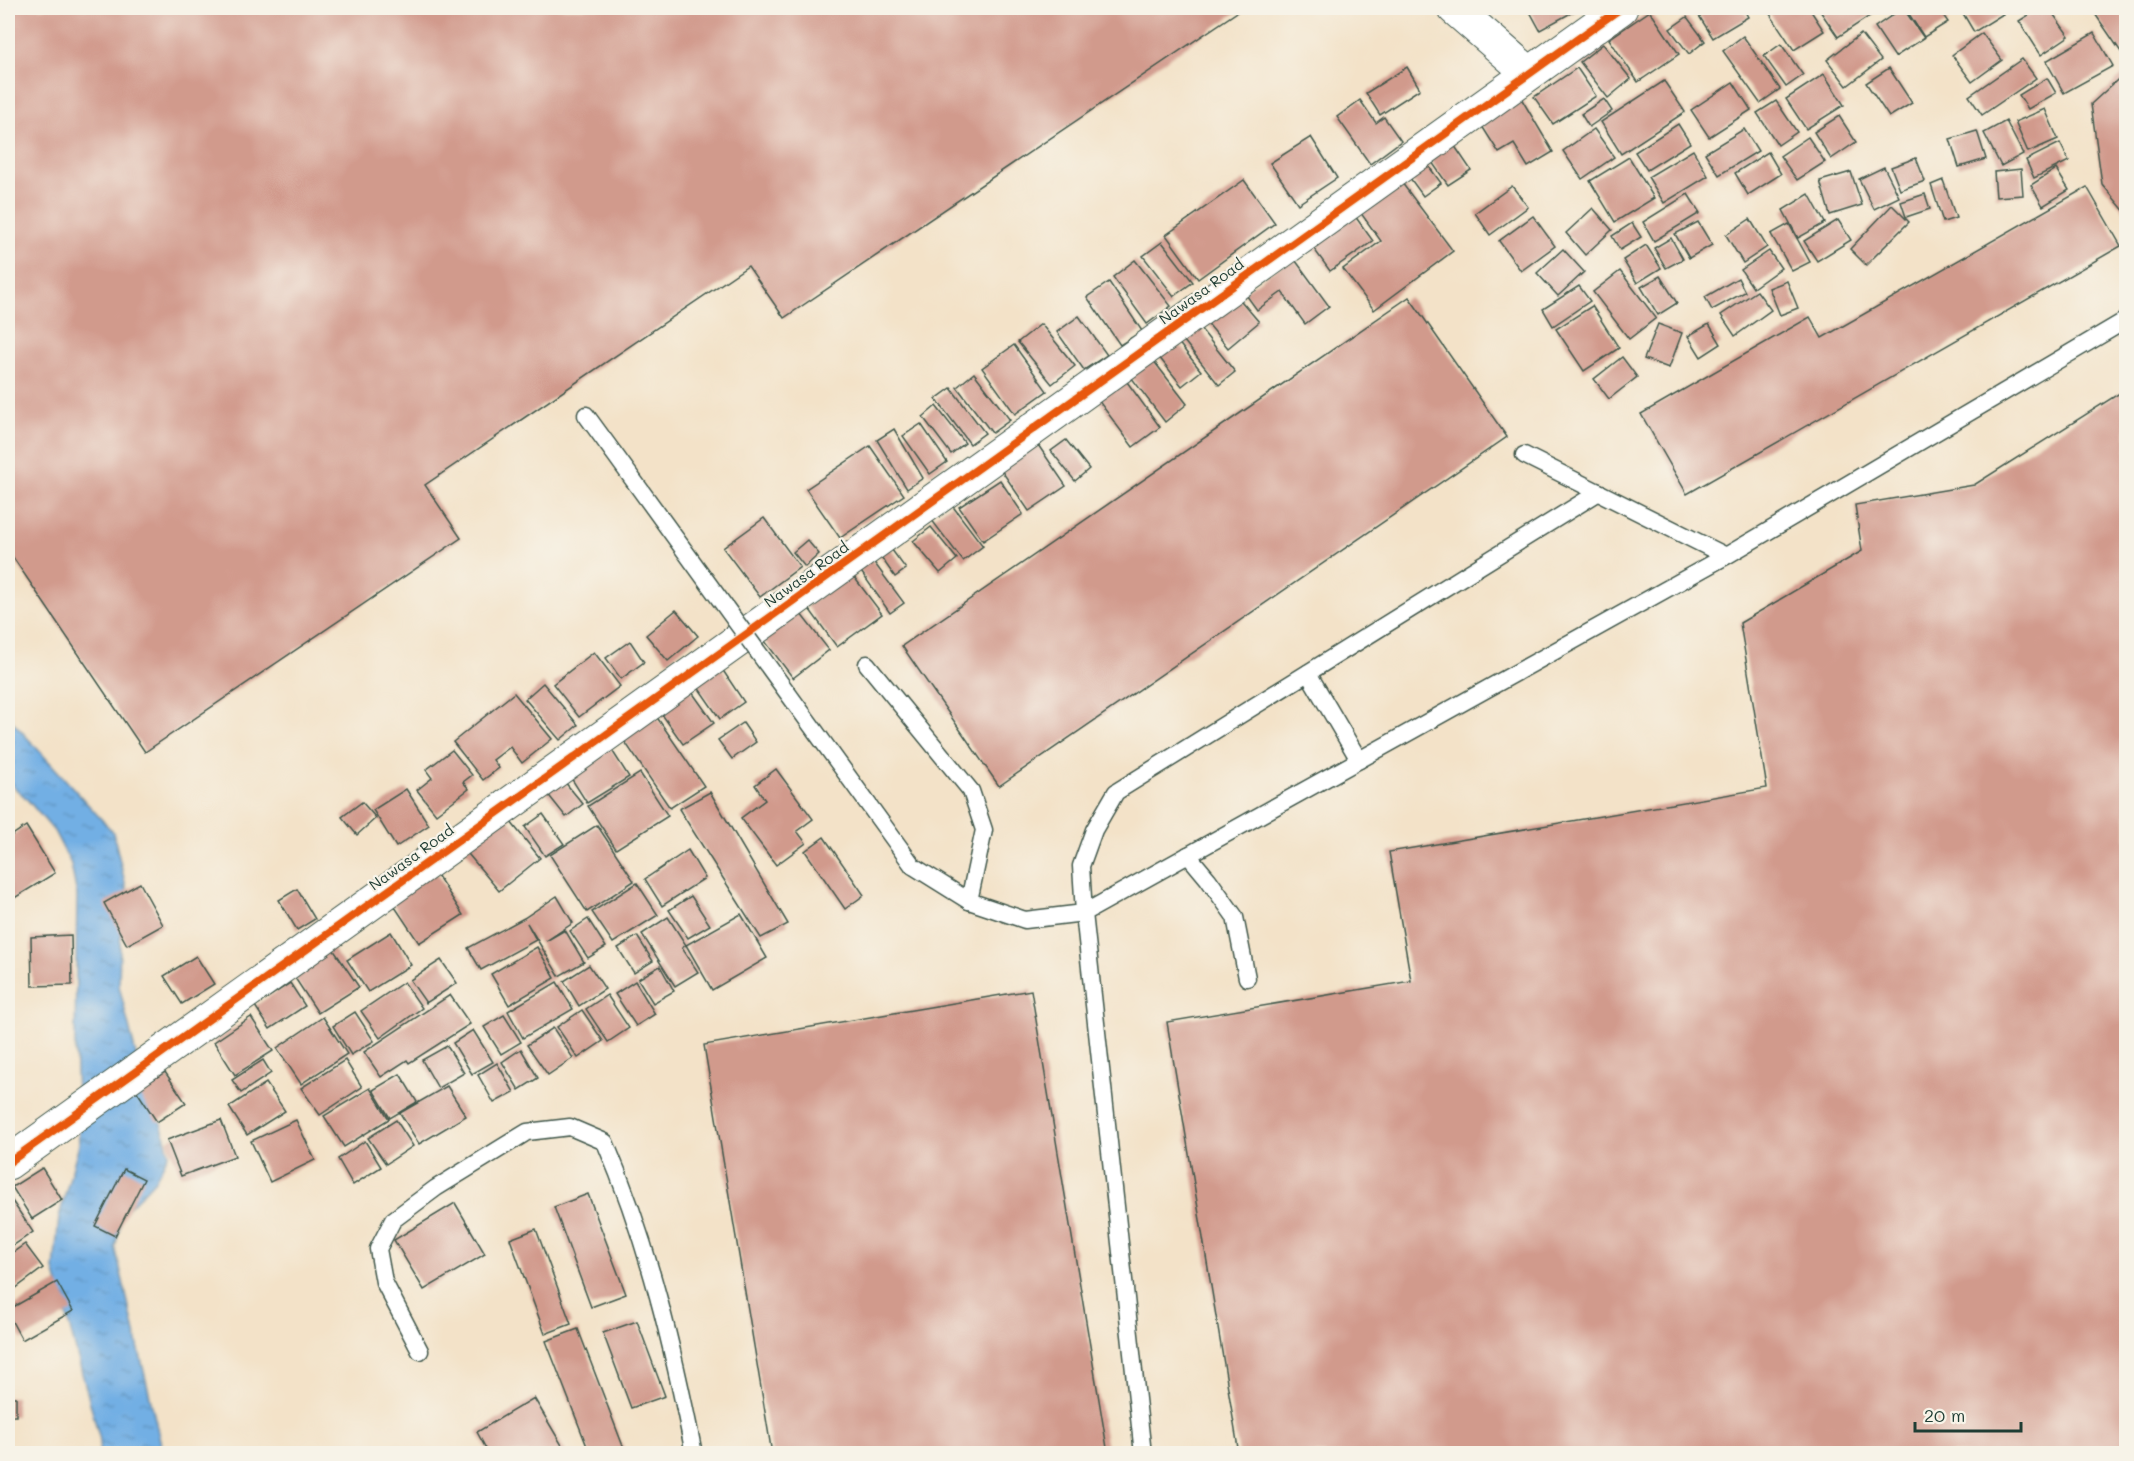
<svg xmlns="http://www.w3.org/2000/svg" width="2134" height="1461" font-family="Mali,sans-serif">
<defs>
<pattern id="water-ripples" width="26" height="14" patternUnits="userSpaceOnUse" patternTransform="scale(1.5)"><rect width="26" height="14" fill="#72afe4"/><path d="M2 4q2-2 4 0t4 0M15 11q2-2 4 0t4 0" fill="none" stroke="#5d90ba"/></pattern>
</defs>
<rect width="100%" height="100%" fill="#f7f3e8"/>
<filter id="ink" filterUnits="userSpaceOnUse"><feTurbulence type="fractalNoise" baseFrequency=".0167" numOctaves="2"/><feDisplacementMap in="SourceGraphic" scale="12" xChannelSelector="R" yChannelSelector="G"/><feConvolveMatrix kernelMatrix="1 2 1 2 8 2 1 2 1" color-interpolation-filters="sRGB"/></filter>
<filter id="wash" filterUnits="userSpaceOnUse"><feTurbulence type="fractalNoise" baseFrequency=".008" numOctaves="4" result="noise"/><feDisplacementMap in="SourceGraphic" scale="24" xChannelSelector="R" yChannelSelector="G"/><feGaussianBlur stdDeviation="1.35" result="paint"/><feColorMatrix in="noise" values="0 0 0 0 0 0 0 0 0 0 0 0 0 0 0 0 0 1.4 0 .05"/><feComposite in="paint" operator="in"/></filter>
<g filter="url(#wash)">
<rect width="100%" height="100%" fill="#f3e2c8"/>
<path fill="url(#water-ripples)" stroke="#48768c" stroke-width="1.5" d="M8,719L13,722L113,832L127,891L120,943L119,986L146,1096L161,1123L169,1153L155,1180L123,1214L115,1247L163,1453H99L100,1440L54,1269L59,1217L79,1144L75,1045L77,895L71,864L54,831L26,798L8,782Z"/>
<g id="blocks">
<g fill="#d19a8c">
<path d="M8,8H1243L784,318L748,266L425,485L461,538L145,752L8,550Z"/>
<path d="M1528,8H1580L1540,30Z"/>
<path d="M1694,8H1743L1748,17L1713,38Z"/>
<path d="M1766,8H1809L1824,31L1794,50Z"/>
<path d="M1818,8H1877L1879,10L1838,37Z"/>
<path d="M1903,8L1924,38L1895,57L1875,27Z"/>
<path d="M1905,8H1938L1948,22L1924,37Z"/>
<path d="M1965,8H1999L2003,14L1974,32L1961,10Z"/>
<path d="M2040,8H2049L2069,36L2041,55L2019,21Z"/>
<path d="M2091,8H2118L2126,20V48L2121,52Z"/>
<path d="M1650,11L1679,54L1638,82L1609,39Z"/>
<path d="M1687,17L1705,41L1689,54L1670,29Z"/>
<path d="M1982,33L2002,60L1972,82L1952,55Z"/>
<path d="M2094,33L2113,66L2064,93L2046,61Z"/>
<path d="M1861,34L1881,60L1847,86L1827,60Z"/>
<path d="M1743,36L1780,89L1760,103L1723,51Z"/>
<path d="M1603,44L1631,79L1608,98L1580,62Z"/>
<path d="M1781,44L1803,75L1786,87L1764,56Z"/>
<path d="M2022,59L2036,78L1982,115L1969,96Z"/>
<path d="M1407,67L1420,89L1380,115L1366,93Z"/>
<path d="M1577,68L1596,96L1553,124L1534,97Z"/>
<path d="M1889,68L1912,103L1889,117L1866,83Z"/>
<path d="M2126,72V213L2102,184L2091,104Z"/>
<path d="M1824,74L1844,105L1806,129L1786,99Z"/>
<path d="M2047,78L2056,93L2028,109L2019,95Z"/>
<path d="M1664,81L1685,112L1621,154L1601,122Z"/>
<path d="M1733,82L1751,110L1709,137L1691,110Z"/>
<path d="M1521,98L1553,152L1528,167L1514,144L1499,153L1480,123Z"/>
<path d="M1604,99L1612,111L1589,127L1581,114Z"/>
<path d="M1360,100L1376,123L1384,117L1401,141L1370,164L1337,117Z"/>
<path d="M1776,101L1797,132L1778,145L1757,113Z"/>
<path d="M2045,109L2058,139L2028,152L2015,122Z"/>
<path d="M1839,116L1856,142L1831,159L1814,132Z"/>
<path d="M2006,121L2023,154L2001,166L1984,133Z"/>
<path d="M1678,124L1690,143L1647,170L1635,152Z"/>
<path d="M1594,129L1614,157L1582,179L1563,151Z"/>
<path d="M1744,129L1758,151L1719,175L1705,153Z"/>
<path d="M1977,131L1986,159L1959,167L1950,139Z"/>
<path d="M1311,137L1337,178L1298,204L1270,163Z"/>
<path d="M1808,137L1825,162L1797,180L1780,156Z"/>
<path d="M1450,139L1471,170L1448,185L1427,155Z"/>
<path d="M2060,143L2069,161L2034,178L2026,160Z"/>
<path d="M1693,150L1708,176L1664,203L1648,177Z"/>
<path d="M1768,152L1781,174L1748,195L1735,173Z"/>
<path d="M1422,157L1441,183L1423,196L1404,170Z"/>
<path d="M1629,157L1654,198L1615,222L1590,181Z"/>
<path d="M1916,158L1925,181L1900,190L1891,167Z"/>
<path d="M1884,167L1899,197L1874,209L1859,179Z"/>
<path d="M2021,169L2023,195L1996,197L1994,172Z"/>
<path d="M2056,169L2069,190L2043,206L2031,185Z"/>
<path d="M1851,172L1862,205L1830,215L1820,181Z"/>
<path d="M1396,175L1453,251L1374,310L1343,269L1381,241L1355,205Z"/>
<path d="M1244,180L1275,223L1198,279L1166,235Z"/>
<path d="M1943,180L1956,218L1943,222L1931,185Z"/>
<path d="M1512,186L1528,207L1490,235L1475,213Z"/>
<path d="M2087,187L2121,246L1687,494L1641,414L1810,317L1822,338Z"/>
<path d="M1688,194L1700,213L1654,241L1643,222Z"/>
<path d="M1809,194L1825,223L1798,238L1783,210Z"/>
<path d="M1925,194L1930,209L1906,217L1901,202Z"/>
<path d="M1892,205L1909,222L1866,265L1850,249Z"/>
<path d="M1593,208L1612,230L1585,255L1566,233Z"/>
<path d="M1352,212L1373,241L1330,271L1309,242Z"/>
<path d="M1533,216L1555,246L1521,271L1499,241Z"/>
<path d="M1750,219L1767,247L1743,263L1726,235Z"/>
<path d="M1838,220L1851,240L1817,261L1804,241Z"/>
<path d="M1698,222L1712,245L1689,258L1675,234Z"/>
<path d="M1632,223L1641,237L1620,250L1612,236Z"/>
<path d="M1789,224L1810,262L1792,271L1771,234Z"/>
<path d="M1671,238L1683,259L1666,268L1654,248Z"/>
<path d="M1162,242L1193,282L1174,296L1143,256Z"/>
<path d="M1646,245L1661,268L1637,283L1623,260Z"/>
<path d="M1563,249L1584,272L1558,296L1537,273Z"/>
<path d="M1769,251L1781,268L1753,288L1741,270Z"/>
<path d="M1293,257L1329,306L1305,324L1282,292L1257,310L1244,292Z"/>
<path d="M1135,260L1171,306L1147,324L1113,277Z"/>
<path d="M1620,271L1656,318L1629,339L1593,292Z"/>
<path d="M1660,276L1677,303L1658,315L1641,287Z"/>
<path d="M1738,278L1745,292L1712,310L1705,297Z"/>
<path d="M1787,281L1798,308L1780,315L1769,288Z"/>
<path d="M1109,282L1142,331L1120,345L1087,297Z"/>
<path d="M1579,286L1590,301L1553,326L1543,309Z"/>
<path d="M1757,291L1771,310L1735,336L1721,315Z"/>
<path d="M1236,295L1259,322L1228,348L1205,320Z"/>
<path d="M1409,297L1507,437L999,786L902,646Z"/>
<path d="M1592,306L1619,348L1584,371L1556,329Z"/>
<path d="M1079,316L1107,355L1084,370L1057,332Z"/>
<path d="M1041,324L1075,366L1052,384L1018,342Z"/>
<path d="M1658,324L1682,333L1669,368L1644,359Z"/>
<path d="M1709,324L1721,344L1701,357L1688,336Z"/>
<path d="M1200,328L1235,372L1219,385L1184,341Z"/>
<path d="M1170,332L1201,371L1182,386L1151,347Z"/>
<path d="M1014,345L1047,391L1015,414L982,368Z"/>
<path d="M1622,357L1637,377L1609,399L1594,379Z"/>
<path d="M1153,360L1187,404L1165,422L1131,377Z"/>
<path d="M974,373L1010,420L992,433L957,387Z"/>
<path d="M1122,375L1160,427L1133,447L1095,396Z"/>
<path d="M951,388L985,433L970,444L936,399Z"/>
<path d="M2126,389V1454H1239L1167,1022L1411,981L1389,852L1767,788L1740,623L1862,551L1855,505L1974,485Z"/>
<path d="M936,406L965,443L951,454L923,417Z"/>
<path d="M921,424L947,462L930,474L903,436Z"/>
<path d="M894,429L923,478L907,489L877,440Z"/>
<path d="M1032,436L1066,486L1029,511L995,461Z"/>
<path d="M1066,440L1089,469L1075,481L1051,451Z"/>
<path d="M870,446L904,495L840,538L806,489Z"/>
<path d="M1000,480L1023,514L983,541L959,507Z"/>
<path d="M951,504L983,546L963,561L931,519Z"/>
<path d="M764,518L800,567L760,597L723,548Z"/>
<path d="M931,527L957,559L940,573L913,541Z"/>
<path d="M807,540L819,554L805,567L793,552Z"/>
<path d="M886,542L906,569L895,577L876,550Z"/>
<path d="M870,557L904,603L890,613L857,566Z"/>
<path d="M851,573L882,614L837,647L807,606Z"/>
<path d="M797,609L829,650L793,678L761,636Z"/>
<path d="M676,610L698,636L668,661L646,635Z"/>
<path d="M630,641L644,662L621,679L606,658Z"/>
<path d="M594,652L620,686L579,717L553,684Z"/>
<path d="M718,663L744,702L720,719L693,680Z"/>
<path d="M543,683L578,725L560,740L525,699Z"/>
<path d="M687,685L714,723L683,744L656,706Z"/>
<path d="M514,693L552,739L522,763L510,747L493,760L499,768L483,780L453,742Z"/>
<path d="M654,713L704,786L670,808L621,736Z"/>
<path d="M743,723L756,742L732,759L718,740Z"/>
<path d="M608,744L629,777L587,803L566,770Z"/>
<path d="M452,750L472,775L463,782L469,789L436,814L417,790L432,778L426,770Z"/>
<path d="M776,769L813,819L797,831L806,843L776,865L741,818L765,800L755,785Z"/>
<path d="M640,773L668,816L616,849L588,806Z"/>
<path d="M559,775L583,804L566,817L543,788Z"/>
<path d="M406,789L429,825L396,847L373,810Z"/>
<path d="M710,792L788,924L761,938L679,809Z"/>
<path d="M362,802L376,818L357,835L342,817Z"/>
<path d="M543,814L564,844L545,856L525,827Z"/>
<path d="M506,816L540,858L499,891L464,849Z"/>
<path d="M597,825L634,881L587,912L550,855Z"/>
<path d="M26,826L55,873L8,902V838Z"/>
<path d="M824,837L864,895L845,909L805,851Z"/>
<path d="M688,850L705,878L662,906L645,879Z"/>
<path d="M434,870L463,915L419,943L389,898Z"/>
<path d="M140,883L163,925L127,945L104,903Z"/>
<path d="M637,883L658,915L613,943L592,912Z"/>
<path d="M297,889L315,919L297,930L279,900Z"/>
<path d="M557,896L573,923L546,941L565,930L584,962L559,976L527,923L536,940L481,970L468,948L524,918Z"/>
<path d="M691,896L710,925L688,938L669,910Z"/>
<path d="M741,914L767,958L712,990L686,945Z"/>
<path d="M668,917L686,945L682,948L698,972L675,986L642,934Z"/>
<path d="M588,919L606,947L588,958L570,931Z"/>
<path d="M391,932L411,965L368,992L347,960Z"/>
<path d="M71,935L72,985L32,986L31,937Z"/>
<path d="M637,936L653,961L634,973L618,948Z"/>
<path d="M331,946L359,987L318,1013L291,972Z"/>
<path d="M537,947L555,978L509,1005L491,974Z"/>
<path d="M196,956L214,984L182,1004L164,976Z"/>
<path d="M441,960L457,983L426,1003L410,980Z"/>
<path d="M589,965L605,989L579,1006L564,981Z"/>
<path d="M660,966L674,991L653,1003L638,979Z"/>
<path d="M635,981L655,1014L636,1026L615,994Z"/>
<path d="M404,982L422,1008L380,1038L361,1011Z"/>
<path d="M557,982L573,1009L523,1038L508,1011Z"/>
<path d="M290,983L305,1006L270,1029L255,1006Z"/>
<path d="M1031,990L1108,1454H772L704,1045Z"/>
<path d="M450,995L470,1024L409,1063L407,1060L381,1077L364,1052Z"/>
<path d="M607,995L629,1028L608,1042L586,1009Z"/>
<path d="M582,1010L603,1041L578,1058L557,1027Z"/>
<path d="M355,1012L374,1041L351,1055L333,1026Z"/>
<path d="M504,1015L521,1042L501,1054L484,1027Z"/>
<path d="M251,1017L273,1051L235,1075L214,1042Z"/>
<path d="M323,1017L347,1054L301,1084L277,1048Z"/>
<path d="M553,1028L573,1058L548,1075L527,1045Z"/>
<path d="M473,1030L493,1062L472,1074L453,1043Z"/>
<path d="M447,1046L464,1073L438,1088L422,1060Z"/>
<path d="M521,1049L538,1078L519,1090L502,1062Z"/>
<path d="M263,1060L271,1073L241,1093L232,1080Z"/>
<path d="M345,1060L362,1087L320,1115L301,1088Z"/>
<path d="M497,1063L514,1092L494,1103L478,1075Z"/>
<path d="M165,1072L186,1103L157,1122L136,1090Z"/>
<path d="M400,1074L417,1102L390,1118L373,1090Z"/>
<path d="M266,1083L285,1111L247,1135L229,1107Z"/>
<path d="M447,1086L466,1116L419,1144L400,1113Z"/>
<path d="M370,1088L389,1119L344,1147L324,1116Z"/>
<path d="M221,1120L235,1156L181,1176L167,1140Z"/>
<path d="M296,1120L315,1160L270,1182L251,1141Z"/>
<path d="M396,1120L413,1146L386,1164L368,1138Z"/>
<path d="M365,1141L381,1167L353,1185L338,1159Z"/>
<path d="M42,1168L62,1200L32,1219L12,1187Z"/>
<path d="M124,1169L144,1179L115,1236L95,1226Z"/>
<path d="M588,1194L626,1294L591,1307L554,1207Z"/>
<path d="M8,1195L33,1232L8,1249Z"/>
<path d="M455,1203L485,1254L424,1290L394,1240Z"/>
<path d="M536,1229L571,1324L545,1334L510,1239Z"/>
<path d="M25,1244L43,1268L8,1294V1256Z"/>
<path d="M57,1282L73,1311L22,1340L8,1314V1310Z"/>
<path d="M637,1321L665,1396L631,1408L603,1333Z"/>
<path d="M578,1329L626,1454H590L546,1341Z"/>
<rect x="8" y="1397" width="8" height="19"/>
<path d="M534,1398L566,1452L489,1454L477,1432Z"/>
</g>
</g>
</g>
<g filter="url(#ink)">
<use href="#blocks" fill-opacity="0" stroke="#3f564a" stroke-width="1.5"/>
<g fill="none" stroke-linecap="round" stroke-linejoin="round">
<defs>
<g id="service">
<path d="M586,415L613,452"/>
<path d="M1524,455L1726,556"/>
<path d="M867,664L971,791L984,830L969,901"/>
<path d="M1308,673L1359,760"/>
<path d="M1188,855L1208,879L1235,917L1247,978"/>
<path d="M913,866L969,901L1025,920L1084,913L1081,866L1094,830L1116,792L1599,492"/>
<path d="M420,1351L384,1282L378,1249L393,1220L436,1188L527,1132L570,1127L605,1142C648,1242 673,1347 694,1454"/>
<path d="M1143,1454L1084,913L1726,556L2126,320"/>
</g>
<path id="minor" d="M1454,8L1529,73"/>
<path id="tertiary" d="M8,1163L1621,8"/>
</defs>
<use href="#service" stroke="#3f564a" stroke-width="19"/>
<use href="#minor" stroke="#3f564a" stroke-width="35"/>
<use href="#tertiary" stroke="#3f564a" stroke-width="35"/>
<use href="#service" stroke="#fff" stroke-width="16"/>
<use href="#minor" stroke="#fff" stroke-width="33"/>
<use href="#tertiary" stroke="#fff" stroke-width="33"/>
<defs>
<path id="service-bridge" d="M613,452L913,866"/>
</defs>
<use href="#service-bridge" stroke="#3f564a" stroke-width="19" stroke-linecap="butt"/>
<use href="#service-bridge" stroke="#fff" stroke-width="16"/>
<defs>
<path id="cycleway" d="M8,1163L1621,8"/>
</defs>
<use href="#cycleway" stroke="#f7f3e8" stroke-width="11"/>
<use href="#cycleway" stroke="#e8590c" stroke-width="8"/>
</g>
</g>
<g text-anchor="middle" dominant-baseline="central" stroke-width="4.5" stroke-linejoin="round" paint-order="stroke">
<g font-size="15" fill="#1f3d34" stroke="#f7f3e8">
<text transform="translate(1201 291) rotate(-36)">Nawasa Road</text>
<text transform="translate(806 574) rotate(-36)">Nawasa Road</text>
<text transform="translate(411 857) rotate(-36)">Nawasa Road</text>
</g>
</g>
<rect width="2134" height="1461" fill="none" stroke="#f7f3e8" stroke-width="30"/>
<path d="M1915 1422v9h106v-9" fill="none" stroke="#1f3d34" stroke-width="3"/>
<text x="1924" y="1422" font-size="18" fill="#1f3d34" stroke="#f7f3e8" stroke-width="4.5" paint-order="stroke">20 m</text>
</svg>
